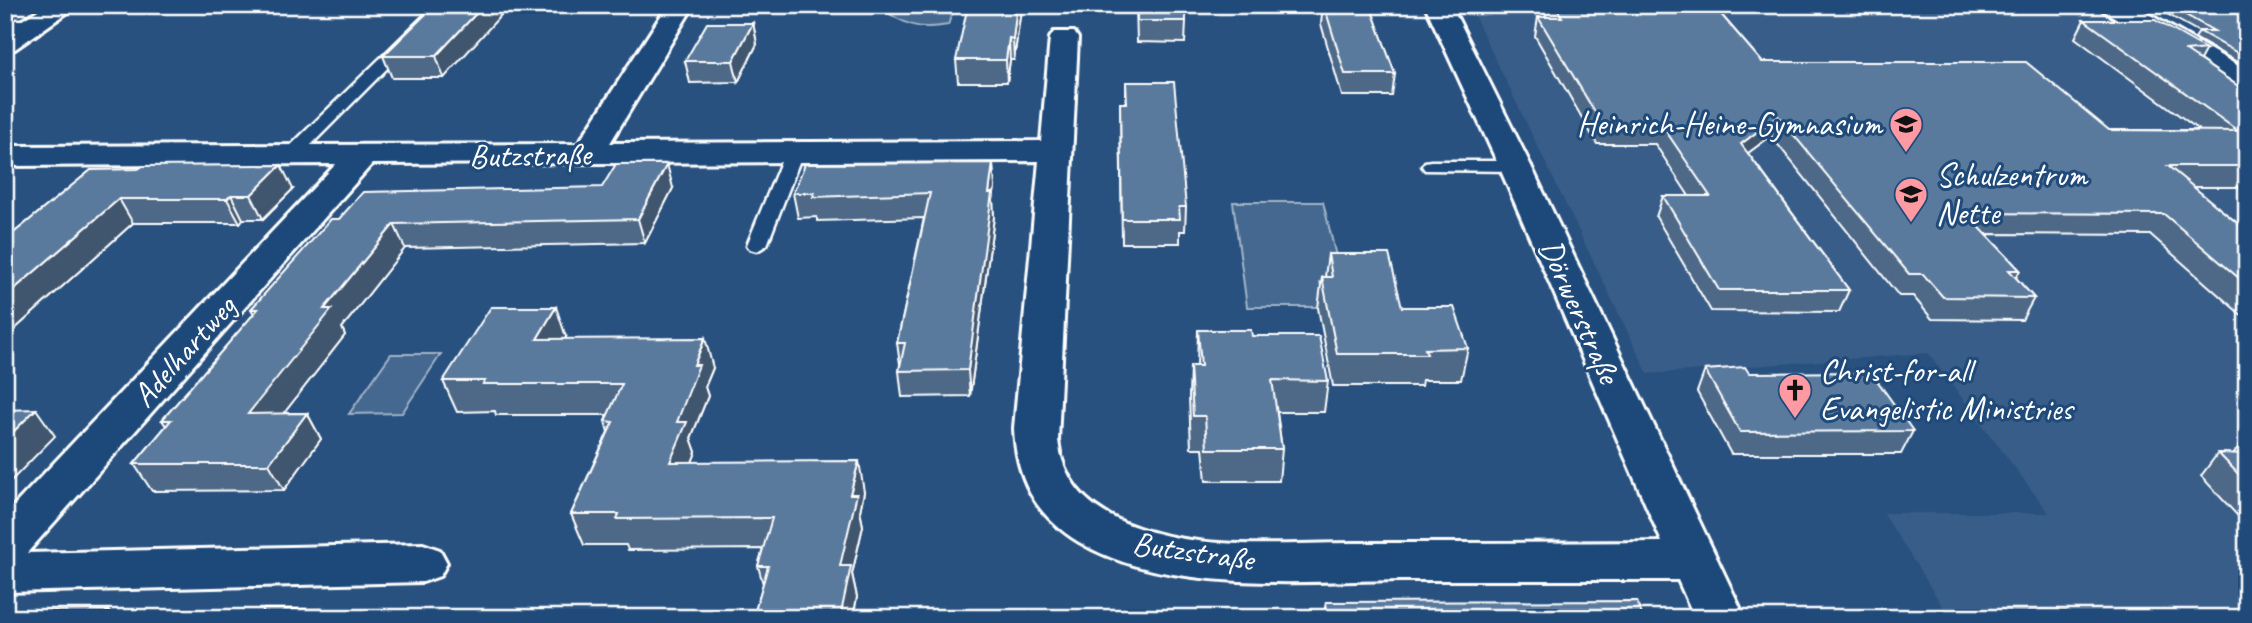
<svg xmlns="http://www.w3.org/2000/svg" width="2252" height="623" font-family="Caveat,sans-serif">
<rect width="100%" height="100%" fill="#28517f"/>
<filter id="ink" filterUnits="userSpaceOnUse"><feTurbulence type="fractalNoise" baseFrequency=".0143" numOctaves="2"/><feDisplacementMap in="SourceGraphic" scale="14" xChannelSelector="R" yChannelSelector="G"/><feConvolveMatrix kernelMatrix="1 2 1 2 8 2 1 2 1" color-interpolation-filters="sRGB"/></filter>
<g filter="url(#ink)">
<path fill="#375d88" d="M1469,5H2092L2247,96V618H1950L1883,513H2049L1928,353L1648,374Z"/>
<g fill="#446890" stroke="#a2b4c8" stroke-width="2">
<path d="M883,10H953L948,25C919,30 908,26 883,10Z"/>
<path d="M1233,202H1323L1342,281L1320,282L1326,307H1247Z"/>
<path d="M391,354H441L402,413L349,414Z"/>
<path d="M1990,610L2066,611L2071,618H1995Z"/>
</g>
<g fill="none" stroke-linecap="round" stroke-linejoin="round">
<defs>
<g id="service">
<path d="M435,5H450L296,160H284L281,156L284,152Z"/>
<path d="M5,20H36L43,24L36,28H5Z"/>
<path d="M794,147L803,152L767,245L757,251L750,249L747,245L785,152Z"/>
<path d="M1431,161H1515L1524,166L1515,171L1425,170L1422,166L1425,162Z"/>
</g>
<g id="minor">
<path d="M46,5H78L15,49L5,51V31Z"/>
<path d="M668,5H688L691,10L610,143L1041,141L1050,38L1054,32H1074L1078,38L1058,440C1063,487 1095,514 1139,528C1207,551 1283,543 1354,543C1457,543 1559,543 1662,542L1499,166L1425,5H1451L1531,166L1745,618H1695L1678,580C1586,580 1494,580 1402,580C1304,581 1166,594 1079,542C1035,515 1016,478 1014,428L1039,161L372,164L27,553L423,544L440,550L447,563L440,576L423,582L5,592V515L336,164L5,166V146L578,144Z"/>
<path d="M2100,5H2133L2247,71V92L2237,89L2104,11Z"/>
</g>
</defs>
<use href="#service" stroke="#fff" stroke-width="5"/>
<use href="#minor" stroke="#fff" stroke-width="6"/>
<use href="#service" fill="#1f4a7a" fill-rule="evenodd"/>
<use href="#minor" fill="#1f4a7a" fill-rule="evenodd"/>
</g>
<g fill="#4d6987" stroke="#fff" stroke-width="2">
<path d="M435,5L444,78H392L383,56Z"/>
<path d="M1136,5H1184L1186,21L1185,43L1137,42Z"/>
<path d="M1323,5H1370L1395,74L1392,96H1342L1321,24Z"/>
<path d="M1540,5H1713L1762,62L2109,130H2199L2075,38L2084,20L2206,49L2200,60L2247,92V187H2193L2247,231V320L2151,235L1986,234L2020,270L2016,278L2034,298L2022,320L1932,319L1913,296H1899L1771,136L1748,153L1849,290L1839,312L1711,311L1656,217L1663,196H1689L1655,144H1597L1535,36L1538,17H1547Z"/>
<path d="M2151,5H2247V62L2239,63L2195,38L2199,32Z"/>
<path d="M1021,9L1014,60H1010L1007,82H958L956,60Z"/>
<path d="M753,23L757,44L738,82L690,83L685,61Z"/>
<path d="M1126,82L1186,207L1185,231H1180V243H1122L1120,103H1126Z"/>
<path d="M91,170L293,189L263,219H243L240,223H133L5,338V240Z"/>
<path d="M995,187L993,200L994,217L970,396L902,397L899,371L900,364L897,343L924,218L817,221V217L798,218L793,193Z"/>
<path d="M673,188L645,243L405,248L342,328L345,335L284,413H307L321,439L284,490L152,491L134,464L166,426L162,420L254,314L251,309L339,219Z"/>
<path d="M1328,254L1402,307L1468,348L1461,380H1422L1421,386H1333L1318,308L1322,277H1325Z"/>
<path d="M1198,330L1252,336L1328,381L1324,412H1277L1282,449L1279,481H1206L1203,448H1191L1189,397L1190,366H1197Z"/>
<path d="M2247,333V351L2239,344Z"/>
<path d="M566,337L565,339L713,368L705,387L708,396L691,438L696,452L692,462L864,492L860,511L863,526L852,574L857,597L853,618H753L763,584L758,566L763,549L628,550L626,545H584L571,514L608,432L605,421L608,415H496L495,411L457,412L443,381Z"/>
<path d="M1705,370L1913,431L1901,454H1731L1697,392Z"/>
<path d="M2247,436V526L2201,476L2218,453L2233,454Z"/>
<path d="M1326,602L1643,618H1323Z"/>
</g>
<g fill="#3f556e" stroke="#fff" stroke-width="2">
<path d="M484,5H510L444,78L436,56Z"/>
<path d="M1017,5H1021V9L1014,60L1013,39Z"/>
<path d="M753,23L757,44L738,82L733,61Z"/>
<path d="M1009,38L1010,60L1007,82L1006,60Z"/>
<path d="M1778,116L1771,136L1733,164L1741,144Z"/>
<path d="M993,163L995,187L993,200L994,217L970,396L968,370L989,193Z"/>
<path d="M667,164L673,188L645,243L638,219Z"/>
<path d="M281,165L293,189L263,219L251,195Z"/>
<path d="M231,195L243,219L240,223L227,199Z"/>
<path d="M119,199L133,223L5,338V297Z"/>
<path d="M394,224L405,248L342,328L345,335L263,440L248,414L324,309Z"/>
<path d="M556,307L566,337L549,369L537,339Z"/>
<path d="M705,338L713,368L705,387L708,396L691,438L696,452L680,493L670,462L677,422L694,365Z"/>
<path d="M36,409L55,436L5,487V440Z"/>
<path d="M307,413L321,439L284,490L269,464Z"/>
<path d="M859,461L864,492L860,511L863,526L852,574L857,597L853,618H840V566L850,494Z"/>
<path d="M320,609L325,618H314Z"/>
<path d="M108,610L114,618H102Z"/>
</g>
<g fill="#5a7a9d" stroke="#fff" stroke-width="2">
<path d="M435,5H484L436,56H383Z"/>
<path d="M968,5H1017L1013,39L1009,38L1006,60H956Z"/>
<path d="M1137,5H1184L1186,21H1137Z"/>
<path d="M1324,5H1370L1395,74H1345Z"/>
<path d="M1555,5H1713L1762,62H2026L2109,130L2238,131L2084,20H2155L2206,49L2186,51L2247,92V166H2168L2247,231V285L2164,214L1966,213L2020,270H2009L2034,298L1943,297L1923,274H1909L1778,116L1741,144L1849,290H1719L1663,196H1710L1661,124H1602L1538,17H1562Z"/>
<path d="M2168,5H2247V55L2243,56L2199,31H2214Z"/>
<path d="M707,23H753L733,61H685Z"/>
<path d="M1126,82H1174L1186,207H1179L1180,219H1122L1120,103H1127Z"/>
<path d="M993,163L989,193H992L968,370L899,371L905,343H897L930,193L813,197L814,193H793L805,164Z"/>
<path d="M616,164H667L638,219L394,224L324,309H332L248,414L307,413L269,464H134L171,420H162L258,309H251L331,219H339L363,192L602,187Z"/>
<path d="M281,165L251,195H231L227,199H119L5,297V240L91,170L138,169L143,166Z"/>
<path d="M1328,254H1389L1402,307H1454L1468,348L1425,349L1427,354H1337L1322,277H1332Z"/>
<path d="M491,307H556L537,339L705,338L694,365H699L677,422H687L670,462L859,461L850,494H857L840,566H851L840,618H753L768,566H758L772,518L617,519L619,514H571L613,422L605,421L622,384H483L485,381H443Z"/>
<path d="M1198,330H1251L1252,336H1319L1328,381L1272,380L1282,449H1207L1205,416H1193L1190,366H1201Z"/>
<path d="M1745,367L1749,373L1871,372L1913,431L1740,432L1705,370Z"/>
<path d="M36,409L5,440V410Z"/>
<path d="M2218,453L2247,454V483Z"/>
<path d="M1637,601L1643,618H1328L1326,602Z"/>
<path d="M264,609H320L314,618H258Z"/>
<path d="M108,610L102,618H22L28,611Z"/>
</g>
</g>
<defs>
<symbol id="school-pin" viewBox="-11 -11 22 30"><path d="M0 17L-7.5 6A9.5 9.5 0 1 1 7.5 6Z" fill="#ff9aa2" stroke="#1f4a7a"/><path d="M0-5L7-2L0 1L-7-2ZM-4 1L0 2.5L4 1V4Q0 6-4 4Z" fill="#111"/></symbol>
<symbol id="church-pin" viewBox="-11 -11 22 30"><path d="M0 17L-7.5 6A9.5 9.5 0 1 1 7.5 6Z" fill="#ff9aa2" stroke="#1f4a7a"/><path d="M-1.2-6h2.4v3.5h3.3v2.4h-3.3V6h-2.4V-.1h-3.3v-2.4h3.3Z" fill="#111"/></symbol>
</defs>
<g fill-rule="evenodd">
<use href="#school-pin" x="1887" y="105" width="38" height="52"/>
<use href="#school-pin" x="1892" y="175" width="38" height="52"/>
<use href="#church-pin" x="1776" y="371" width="38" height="52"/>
</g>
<g text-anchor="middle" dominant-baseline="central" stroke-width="6" stroke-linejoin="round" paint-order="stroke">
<g font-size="33" fill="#fff" stroke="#1f4a7a" text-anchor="start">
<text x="1882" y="124" text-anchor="end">Heinrich-Heine-Gymnasium</text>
<text x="1936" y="175">Schulzentrum<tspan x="1936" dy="38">Nette</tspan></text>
<text x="1820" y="371">Christ-for-all<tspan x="1820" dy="38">Evangelistic Ministries</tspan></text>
</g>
<g font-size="33" fill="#fff" stroke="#1f4a7a">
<text transform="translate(530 155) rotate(-1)">Butzstraße</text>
<text transform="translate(1580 311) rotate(66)">Dörwerstraße</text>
<text transform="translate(184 351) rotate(-48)">Adelhartweg</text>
<text transform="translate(1193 551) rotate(8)">Butzstraße</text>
</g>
</g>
<rect width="2252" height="623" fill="none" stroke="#1f4a7a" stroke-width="28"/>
<rect x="14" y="14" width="2224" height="595" fill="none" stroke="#fff" stroke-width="2.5" filter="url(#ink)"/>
</svg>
